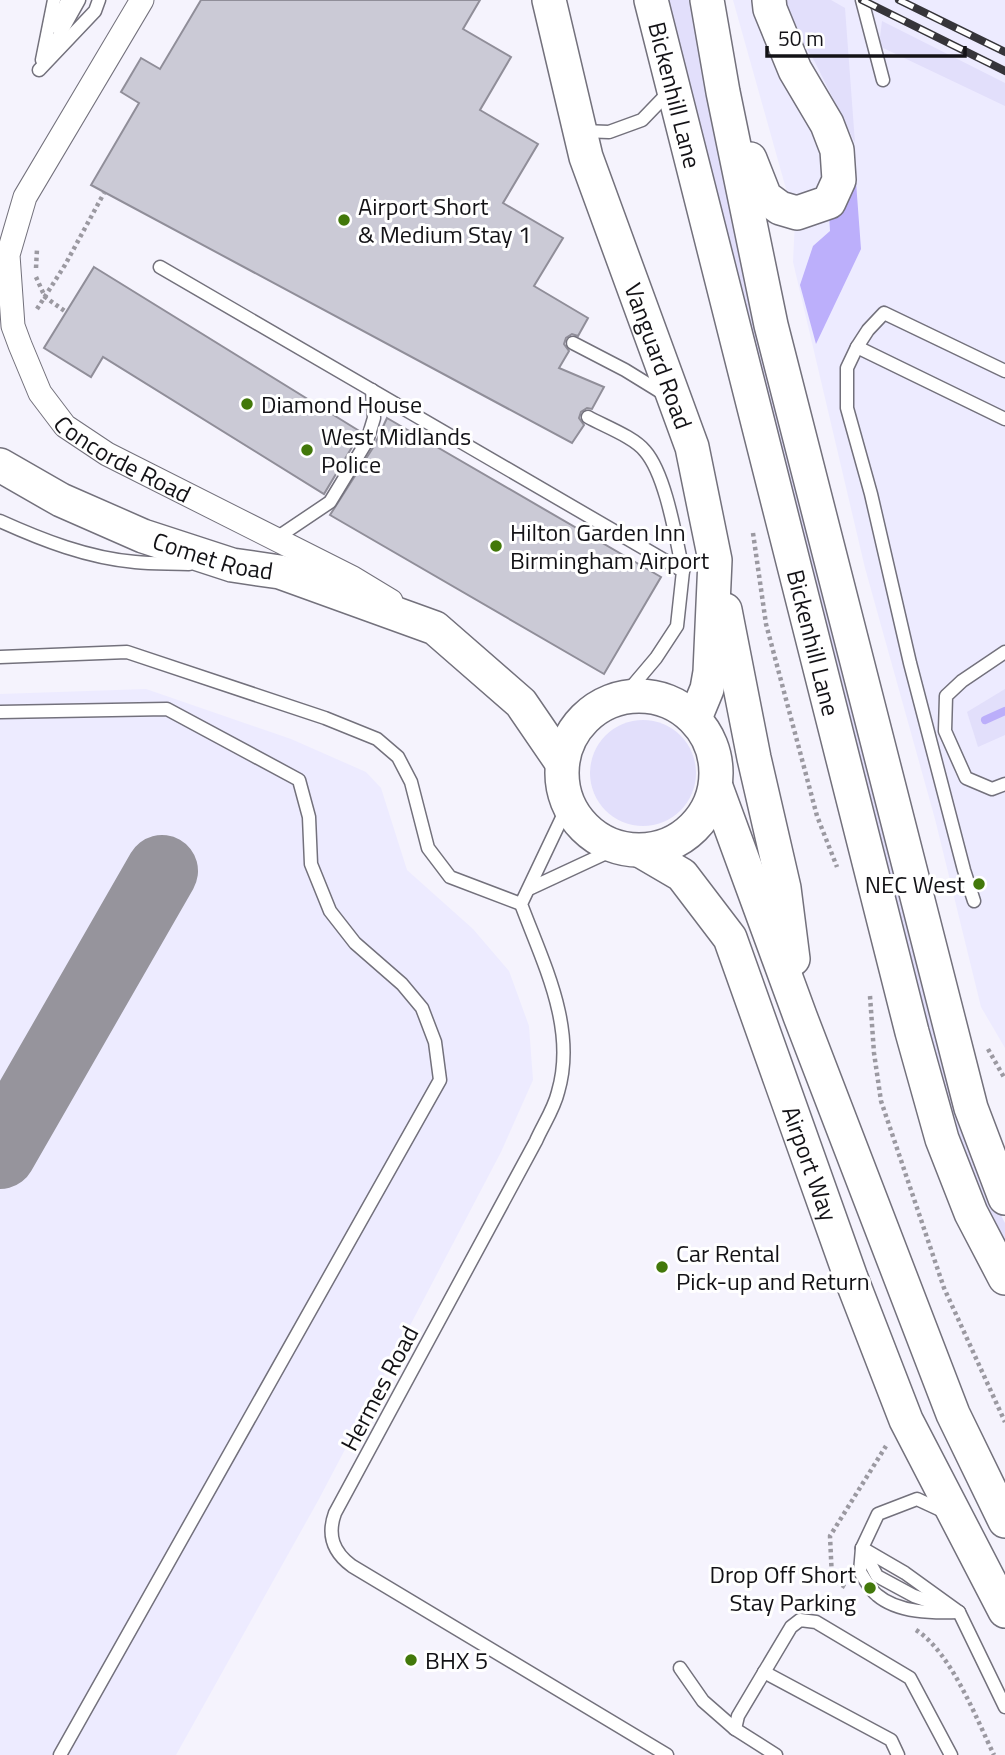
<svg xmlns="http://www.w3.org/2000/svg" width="1005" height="1755" font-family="'Titillium Web',sans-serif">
<rect width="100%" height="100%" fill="#f5f3fd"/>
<g fill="#edebff">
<path d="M733,0H1005V1048L981,1007L935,819L865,568L793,262L795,221Z"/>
<path d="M146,689L291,739L366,772L381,788L407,870L473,929L509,971L529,1026L533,1080L501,1152L319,1499L176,1755H0V694Z"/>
</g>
<g fill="#e2dffb">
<path d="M669,0H697L991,1196L1005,1223V1243C965,1166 945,1092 922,1009L726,239Z"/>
<path d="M784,0H831L845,8L855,143L815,62L786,15Z"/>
<path d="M882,21L1005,83V106L879,46Z"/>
<path d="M1005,689V735L978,747L967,712Z"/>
<circle cx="643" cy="773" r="53"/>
</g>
<path fill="#bcaffb" d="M856,182L861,249L816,344L800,285L813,246L830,231L829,214L843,205Z"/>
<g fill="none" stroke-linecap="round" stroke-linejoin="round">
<path stroke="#bbaefa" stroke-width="8" d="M985,720L1005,711"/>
<path stroke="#96949c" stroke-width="72" d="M0,1153L162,871"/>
</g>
<g fill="#cbcad6" stroke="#908e99" stroke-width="2">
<path d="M201,0H480L463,29L511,57L480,110L538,144L503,203L563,238L534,286L588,318L578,336L572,334L566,338L564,344L569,351L559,368L604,387L592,409L587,408L581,412L579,418L584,425L572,443L91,185L139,103L121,92L141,58L160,69Z"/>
<path d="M94,267L361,432L324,494L103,357L91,377L44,348Z"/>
<path d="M387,418L661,577L604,674L330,515L374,446Z"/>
</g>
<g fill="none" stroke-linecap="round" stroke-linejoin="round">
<defs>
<g id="lane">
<path d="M862,0L883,80"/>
<path d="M56,27L67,0"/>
<path d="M50,52L79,0"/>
<path d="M42,60L54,0"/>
<path d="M39,70L95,11L99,0"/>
<path d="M582,131L609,132L642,120L669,92"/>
<path d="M160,267L683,571L677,626L656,658L623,697"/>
<path d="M573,343L625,370L664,394"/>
<path d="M857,347L847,368V408L871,494L910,663L964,870L974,901"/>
<path d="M1005,371L884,313L868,330L857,347L1005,419"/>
<path d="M588,417C604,426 634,437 645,451C666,475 676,539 683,571"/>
<path d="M0,521C42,540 88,558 135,562C153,564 171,563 189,564"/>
<path d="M275,539L330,502L367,441L374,418L372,390"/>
<path d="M1005,652L962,681L946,696L945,731L966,778L992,789L1005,784"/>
<path d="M0,657L127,652L325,718L377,739L398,757L411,782L428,848L450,877L521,904"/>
<path d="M0,712L167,709L299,780L309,817L311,864L330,911L355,943L402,984L422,1008L435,1042L440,1080L60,1755"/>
<path d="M568,805L521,904C543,963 577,1028 558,1092C554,1109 543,1125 536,1141L335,1513C327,1535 333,1552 352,1566L667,1755"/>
<path d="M531,888L617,848"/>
<path d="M945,1512L917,1499L878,1514L862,1548L905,1573L959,1612L1005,1707"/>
<path d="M862,1548L860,1572C865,1579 870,1590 877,1595C898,1613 933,1613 959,1612"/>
<path d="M862,1548L877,1576L914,1596L946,1607"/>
<path d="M680,1668L703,1701L735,1729"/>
<path d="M764,1672L891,1740L898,1755"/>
<path d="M776,1755L735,1729L738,1716L791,1627L800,1620L816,1622L910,1678L951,1755"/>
</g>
<g id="street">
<path id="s1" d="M142,0L25,197L8,255L13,326L20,345L40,393L65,426L107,454L353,578L391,601"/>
</g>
<g id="secondary">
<path id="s2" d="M549,0L586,157L692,447L715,560L710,672L707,689L695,718"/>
<path id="s3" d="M651,0L912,1032L942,1139L971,1213L1005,1278"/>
<path d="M707,0L723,92L771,325L971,1108L1005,1198"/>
<path d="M750,159L765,197L780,208L797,213L829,202L839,180L837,150L827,124L795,70L770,9L769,0"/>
<path id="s4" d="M0,465L61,500L143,536L232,565L280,572L435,628L521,703L562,763"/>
<path d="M725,610L754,758L784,888L793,959"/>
<circle cx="639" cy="773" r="77"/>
<path d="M716,787L800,1016L953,1414L1005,1521"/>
<path id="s5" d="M641,851L682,875L730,938L851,1278L906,1420L1005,1611"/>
</g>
</defs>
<use href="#lane" stroke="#73717c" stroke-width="15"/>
<use href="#street" stroke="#73717c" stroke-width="25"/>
<use href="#secondary" stroke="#73717c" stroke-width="36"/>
<g stroke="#9b99a1" stroke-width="4.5" stroke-dasharray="3.5 3.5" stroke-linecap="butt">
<path d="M36,268L37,249"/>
<path d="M36,277L45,297L66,312"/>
<path d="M37,309L65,265L104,193"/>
<path d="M753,533L766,624L817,816L837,867"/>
<path d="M870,996L874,1053L881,1101L944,1288L1005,1422"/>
<path d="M988,1049L1005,1079"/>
<path d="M845,1587L832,1579L830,1536L886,1446"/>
<path d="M916,1630C951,1652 976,1718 994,1755"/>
</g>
<use href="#lane" stroke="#fff" stroke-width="12"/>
<use href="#street" stroke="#fff" stroke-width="23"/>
<use href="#secondary" stroke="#fff" stroke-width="33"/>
<defs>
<g id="rail">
<path d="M862,0L1005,71"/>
<path d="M899,0L1005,52"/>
</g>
</defs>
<use href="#rail" stroke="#36353a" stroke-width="8"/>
<use href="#rail" stroke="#fff" stroke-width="5" stroke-dasharray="16" stroke-linecap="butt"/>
</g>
<g fill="#42780a" stroke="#fff" stroke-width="2.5">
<circle cx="344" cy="220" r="7"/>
<circle cx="247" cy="404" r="7"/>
<circle cx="307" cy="450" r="7"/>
<circle cx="496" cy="546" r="7"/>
<circle cx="979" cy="884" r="7"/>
<circle cx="662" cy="1267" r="7"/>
<circle cx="870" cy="1588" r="7"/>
<circle cx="411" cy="1660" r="7"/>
</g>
<g text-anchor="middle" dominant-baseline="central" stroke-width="6" stroke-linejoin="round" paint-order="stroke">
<g font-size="24" fill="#131216" stroke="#fff">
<text stroke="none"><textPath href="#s3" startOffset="98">Bickenhill Lane</textPath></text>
<text stroke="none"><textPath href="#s2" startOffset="373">Vanguard Road</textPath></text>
<text stroke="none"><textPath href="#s1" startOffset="541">Concorde Road</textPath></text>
<text stroke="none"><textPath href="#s4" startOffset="233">Comet Road</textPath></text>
<text stroke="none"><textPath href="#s3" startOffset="663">Bickenhill Lane</textPath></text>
<text stroke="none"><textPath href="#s5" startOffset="366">Airport Way</textPath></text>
<text transform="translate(379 1388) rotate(-62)">Hermes Road</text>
</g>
<g font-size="24" fill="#131216" stroke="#fff" text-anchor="start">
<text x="358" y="206">Airport Short<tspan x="358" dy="28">&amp; Medium Stay 1</tspan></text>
<text x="261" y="404">Diamond House</text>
<text x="321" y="436">West Midlands<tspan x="321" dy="28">Police</tspan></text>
<text x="510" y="532">Hilton Garden Inn<tspan x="510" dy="28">Birmingham Airport</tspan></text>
<text x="965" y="884" text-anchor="end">NEC West</text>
<text x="676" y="1253">Car Rental<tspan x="676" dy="28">Pick-up and Return</tspan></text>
<text x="856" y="1574" text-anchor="end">Drop Off Short<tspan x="856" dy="28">Stay Parking</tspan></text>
<text x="425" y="1660">BHX 5</text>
</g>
</g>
<path d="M767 46v10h198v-10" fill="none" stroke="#131216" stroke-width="3.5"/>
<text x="778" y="46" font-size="21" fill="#131216" stroke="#ffffff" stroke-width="5" paint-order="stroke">50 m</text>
</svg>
